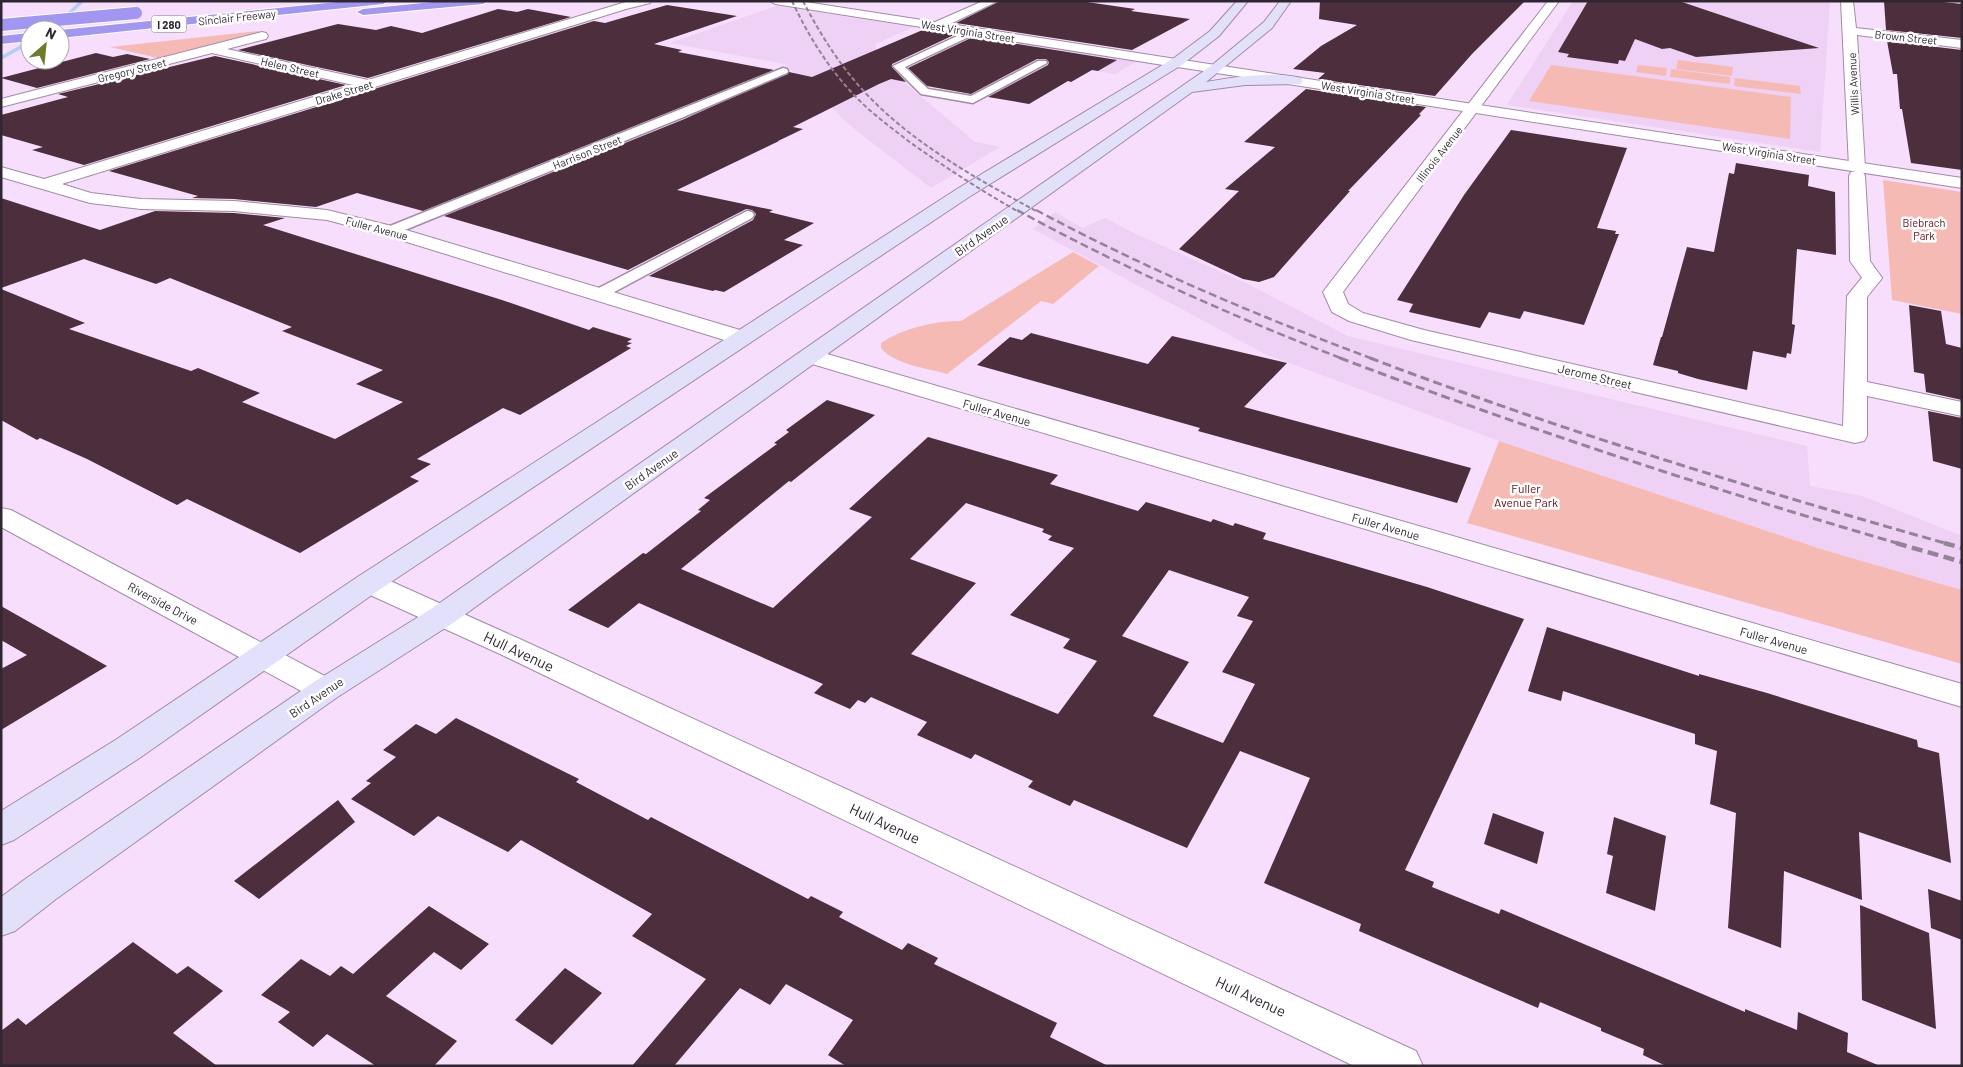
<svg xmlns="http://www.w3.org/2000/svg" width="1963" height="1067" font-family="Barlow,sans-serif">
<rect width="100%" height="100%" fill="#f7defd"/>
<g fill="#eed1f5">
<path d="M1573,1H1830L1820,152L1507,105Z"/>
<path d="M776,6L914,27L875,44L880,62L975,142L1000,147L931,188L853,128L785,64L670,43Z"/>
<path d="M1020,44L1136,62L1115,74L996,55Z"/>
<path d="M1055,212L1082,228L1105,218L1136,234L1246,283L1348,336L1807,446L1810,486L1862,496L1962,536V590L1824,550L1618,481L1499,441L1265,354L1033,229Z"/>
</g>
<g fill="#f6bab5">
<path d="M259,32L158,58L110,47L259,31Z"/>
<path d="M1678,60L1733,67L1732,76L1676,69Z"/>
<path d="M1551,65L1791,97L1790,139L1529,101Z"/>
<path d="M1638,65L1667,68L1666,76L1636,72Z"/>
<path d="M1671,69L1730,77V84L1670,77Z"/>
<path d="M1735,78L1800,86L1801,94L1734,86Z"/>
<path d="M1883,180L1962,192V314L1892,300Z"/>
<path d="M1073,252L1099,266L1053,304L1041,301L947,374C927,368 895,365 881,348V343C903,328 934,321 961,321Z"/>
<path d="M1499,441L1824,550L1962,590V664L1467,523Z"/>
</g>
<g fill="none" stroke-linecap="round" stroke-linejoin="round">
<g fill="#afcef9" fill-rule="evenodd">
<path d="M80,1H85L53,30H48Z"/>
<path d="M30,40V44L1,60V56Z"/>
</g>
</g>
<g fill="#4c2e3c" fill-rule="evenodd">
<path d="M1000,1H1080L1135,9L1131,11L1190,19L1132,50L956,23Z"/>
<path d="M1320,1H1525L1472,54L1435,96L1318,79L1325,73L1293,69L1321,46L1357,25L1319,19Z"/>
<path d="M1588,1H1679L1819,48L1696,57L1670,48L1662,49L1635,39L1625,61L1619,60L1618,64L1567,57L1569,54L1558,52Z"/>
<path d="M1884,1H1934L1962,4V38L1886,30Z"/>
<path d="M667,5L737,16L654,44L682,50L678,52L774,70L423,211L357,193L316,207L234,199L192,198L198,196L109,171L594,21L605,23Z"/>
<path d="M498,9L517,12L528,9L571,17L368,78L238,50L338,24L376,30L391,26L422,33Z"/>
<path d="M925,29L956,34L892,64V67L906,82L891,79L879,84L793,127L803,129L778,141H779L677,190L773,210L769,212L814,223L784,240L803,245L724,292L715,290L713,291L649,276L753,220L756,214L752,210L746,209L628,270L444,216L682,120L789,72L812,77Z"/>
<path d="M973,37L1117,60L1098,71L1092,70L1071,82L1068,81L1029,104L988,97L1048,65L1049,62L1046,59H1037L971,94L927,86L908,68Z"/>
<path d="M1887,41L1962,50V170L1911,163L1902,109H1900L1897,74H1893Z"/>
<path d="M96,53L113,57L127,54L150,59L37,88L1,78Z"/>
<path d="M215,56L346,85L84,165L32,150L43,147L1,135V115L68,97L58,94Z"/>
<path d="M1306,89L1426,107L1419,114L1421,115L1348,191H1350L1274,277L1259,282L1243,279L1179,249L1239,191L1225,189L1275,147L1244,142Z"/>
<path d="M1511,130L1627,148L1597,228L1616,231L1615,234H1619L1584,325L1524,311L1520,319L1489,312L1480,328L1409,312L1413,304L1397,300L1464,195Z"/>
<path d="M1736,163L1809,175L1808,186L1835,192L1836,255L1797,249L1792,324L1795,325L1791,354L1787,353L1786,358L1753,351L1747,390L1698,379L1678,373V371L1653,365L1661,337H1662L1687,247L1714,252L1729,173L1734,174Z"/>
<path d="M1,198L100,230L155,211L234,213L285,218L263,225L502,300L589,330L593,327L632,339L627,342L632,343L626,346L631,348L520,415L503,408L417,459L431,464L410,477L419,481L300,553L187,499L177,505L87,459L40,438L37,440L1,420V289L85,323L69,329L191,371L198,368L260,393L242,402L335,439L403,402L356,384L383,370L282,331L292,327L170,278L156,284L84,259L1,288Z"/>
<path d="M1909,305L1941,311L1946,344L1962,348V400L1926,392L1924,374L1914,372Z"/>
<path d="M1031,333L1148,364L1172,336L1287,363L1244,407L1471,468L1457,503L1198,431L1200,428L977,365L1010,337L1022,340Z"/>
<path d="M827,400L875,415L791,482L789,481L681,569L773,608L872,517L849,509L928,437L1058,475L1050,484L1138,511L1146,502L1211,522L1213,519L1233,526L1235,523L1266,533L1263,539L1427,587L1524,619L1405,870L1434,882L1432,887L1499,914L1501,909L1745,1012V1009L1797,1030L1798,1012L1848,1033L1847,1052L1880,1066H1666L1643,1055L1644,1049L1601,1031V1028L1540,1002L1538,1008L1359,931L1361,924L1264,883L1310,778L1240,751L1187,848L1074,800L1070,806L1028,787L1033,781L975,754L971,759L917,735L927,722L871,697L865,703L858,700L850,709L814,693L823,684L639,603L608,628L568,610L643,553L646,554L701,511L698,510L710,500L704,498L777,444L774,443L789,432L786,430ZM966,503L1044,529L1042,532L1052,536L1048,540L1074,548L1010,615L1070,639L1063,648L1097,661L1058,714L911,654L976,583L910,559ZM1169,570L1249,597L1237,616L1253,621L1222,672L1255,684L1223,743L1153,716L1189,662L1122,636Z"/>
<path d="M1928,411L1962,418V469L1933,461Z"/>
<path d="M1,606L107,666L1,730V669L27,655L1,640Z"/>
<path d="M1547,627L1699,676V674L1767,693L1917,740L1918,747L1939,753L1951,863L1859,832L1862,900L1784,871L1781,948L1728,928L1736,813L1710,804L1717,751L1695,744V734L1563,691L1561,701L1528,691Z"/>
<path d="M456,718L579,779L576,782L648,820L651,817L808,899L811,896L843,912L839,917L902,950L908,943L938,958L934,964L1057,1023L1050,1037L1108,1066H846L828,1055L853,1020L786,984L770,1005L740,988L674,1066H632L706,979L632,936L652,914L521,840L508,852L438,816L414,836L351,799L371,783L366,781L396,757L383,750L416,724L436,734Z"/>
<path d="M338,800L355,822L259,899L234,881Z"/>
<path d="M1493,813L1544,832L1537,864L1484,844Z"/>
<path d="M1614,817L1666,836L1655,911L1606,893L1613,856L1607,854Z"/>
<path d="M1928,889L1962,901V940L1931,928Z"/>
<path d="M1860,905L1929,933L1936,1029L1862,1000Z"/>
<path d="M429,906L489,944L461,970L434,952L386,996L457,1041L434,1066H376L327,1034L313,1047L278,1022L290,1012L261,995L301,959L330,976L341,966L353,974Z"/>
<path d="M133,942L177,974L188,966L223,991L173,1033L217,1066H1V1031L18,1018L26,1025Z"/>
<path d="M565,968L602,993L552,1045L515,1020Z"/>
</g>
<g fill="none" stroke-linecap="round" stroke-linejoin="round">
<defs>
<g id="service">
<path d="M972,29L977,32L975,34L905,67L928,89L971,96L1038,61H1046L1047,63L973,103L921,94L893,66Z"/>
<path d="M783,68L787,69L788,71L787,73L681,118L395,234H385L383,231L385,228Z"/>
<path d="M747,211L752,212L754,215L752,218L605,297H593L591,294L593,291Z"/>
</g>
<path id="pedestrian" d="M1857,171L1863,172L1865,176L1870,261L1882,278L1879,282L1872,284L1865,282L1850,261L1849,176L1851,172Z"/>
<g id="minor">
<path d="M629,1H651L650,3L626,9L62,184L91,193L141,199L234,201L327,210L396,227L750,333L753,338L750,343L742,344L734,343L384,235L327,220L234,211L141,209L90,203L1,177V167L44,179L353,85L212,53L1,107V99L262,32L266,33L268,36L266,39L227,49L368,80Z"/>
<path d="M770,1H799L935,22L983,1H998L950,24L1176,59L1183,63L1176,67L775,4Z"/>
<path d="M1548,1H1559L1343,292L1348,304L1363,313L1424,330L1843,426L1847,296L1865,274L1872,272L1879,274L1882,278L1867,297V382L1962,402V416L1867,396V436L1864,441L1855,443L1411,340L1349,321L1332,312L1323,292L1326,288Z"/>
<path d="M1841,1H1853L1856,28L1962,40V48L1857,35L1865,167L1863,170H1851L1849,167Z"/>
<path d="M810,349L1962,684V707L802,361L799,356L802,351Z"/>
<path d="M1,508L11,510L336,682L341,690L336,698L325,701L314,698L1,527Z"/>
<path d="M369,574L379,576L522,640L1416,1051L1423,1066H1354L500,654L359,590L354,583L359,576Z"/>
</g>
<path id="tertiary" d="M1176,59L1962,178V188L1171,66L1169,63Z"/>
<g id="secondary">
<path d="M1237,1H1248L1219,36L1183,64L969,197L379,590L141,757L14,840L1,845V811L117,739L359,576L957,189L1174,58L1210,31Z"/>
<path d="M1280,1H1291L1272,28L1206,82C1234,77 1274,71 1301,78L1303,81L1301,84L1245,85L1192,92L453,623L336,698L56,899L15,931L1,936V897L28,877L314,682L431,609L1211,66L1264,22Z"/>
</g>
<g id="motorway">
<path d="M347,1H388L383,4L60,38V30Z"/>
<path d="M443,1H488L483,4L363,15L357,12L363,9Z"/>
<path d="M30,33V41L1,44V36Z"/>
</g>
</defs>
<use href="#service" stroke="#a18ba6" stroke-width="3"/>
<use href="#pedestrian" stroke="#a18ba6" stroke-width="2"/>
<use href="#minor" stroke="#a18ba6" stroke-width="2"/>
<use href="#tertiary" stroke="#a18ba6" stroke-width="2"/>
<use href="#secondary" stroke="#a18ba6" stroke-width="2"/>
<use href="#motorway" stroke="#fff" stroke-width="2"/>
<use href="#service" fill="#fff" fill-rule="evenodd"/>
<use href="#pedestrian" fill="#fff" fill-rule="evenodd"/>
<use href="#minor" fill="#fff" fill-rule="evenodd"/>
<use href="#tertiary" fill="#fff" fill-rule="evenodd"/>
<use href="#secondary" fill="#e3e0fb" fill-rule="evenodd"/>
<use href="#motorway" fill="#a196f2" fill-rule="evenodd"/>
<g stroke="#948398" stroke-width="2" stroke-dasharray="4.5 2.5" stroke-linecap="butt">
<path d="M792,1C808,35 828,68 855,96C870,112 889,126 907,140C943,166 980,190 1019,212"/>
<path d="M803,1C819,32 837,61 860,87C908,141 975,178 1038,212"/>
</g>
<g stroke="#948398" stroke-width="2.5" stroke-dasharray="8 4" stroke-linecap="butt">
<path d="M1017,210C1121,267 1232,316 1343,359"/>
<path d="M1036,210C1144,268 1258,316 1373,359"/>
</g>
<g stroke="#948398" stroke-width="3" stroke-dasharray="9 4.5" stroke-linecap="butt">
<path d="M1340,358C1524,428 1711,489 1900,544"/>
<path d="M1370,358C1559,430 1753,489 1948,544"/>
</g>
<g stroke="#948398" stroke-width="4.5" stroke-dasharray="11 5.5" stroke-linecap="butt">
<path d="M1896,543L1962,562"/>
<path d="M1944,543L1962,548"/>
</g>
<defs>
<path id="motorway-bridge" d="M1,25L136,13"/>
</defs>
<use href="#motorway-bridge" stroke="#fff" stroke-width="14" stroke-linecap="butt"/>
<use href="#motorway-bridge" stroke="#a196f2" stroke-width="12"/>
</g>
<g text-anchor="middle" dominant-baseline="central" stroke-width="5" stroke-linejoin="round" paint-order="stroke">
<g font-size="11" fill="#2f2631" stroke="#fff">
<text transform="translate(237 17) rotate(-6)">Sinclair Freeway</text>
<text transform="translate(968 31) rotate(9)">West Virginia Street</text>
<text transform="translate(1906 37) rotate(6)">Brown Street</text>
<text transform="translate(290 67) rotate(13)">Helen Street</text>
<text transform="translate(132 70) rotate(-14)">Gregory Street</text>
<text transform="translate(1853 84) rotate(-93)">Willis Avenue</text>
<text transform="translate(344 92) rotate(-17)">Drake Street</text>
<text transform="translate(1368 92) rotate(9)">West Virginia Street</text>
<text transform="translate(587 152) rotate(-22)">Harrison Street</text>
<text transform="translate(1769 153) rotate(9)">West Virginia Street</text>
<text transform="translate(1439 154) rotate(-52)">Illinois Avenue</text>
<text transform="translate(377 228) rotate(15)">Fuller Avenue</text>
</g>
<rect fill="#fff" stroke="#6d676f" stroke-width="1" x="151.5" y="15.5" width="35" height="17" rx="4"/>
<g font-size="11" font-weight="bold" fill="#2f2631">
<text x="169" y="24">I 280</text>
</g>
<g font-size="11" fill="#610d13" stroke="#fff">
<text x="1924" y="222">Biebrach<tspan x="1924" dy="13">Park</tspan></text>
</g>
<g font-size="12" fill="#2f2631" stroke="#fff">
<text transform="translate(981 235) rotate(-35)">Bird Avenue</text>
<text transform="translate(1595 376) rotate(13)">Jerome Street</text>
<text transform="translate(997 412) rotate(16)">Fuller Avenue</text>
<text transform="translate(651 469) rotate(-35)">Bird Avenue</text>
<text transform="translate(1386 526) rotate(16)">Fuller Avenue</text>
<text transform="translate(163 603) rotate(28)">Riverside Drive</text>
<text transform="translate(1774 640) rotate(16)">Fuller Avenue</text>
<text transform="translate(316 697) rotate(-34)">Bird Avenue</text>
</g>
<g font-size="12" fill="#610d13" stroke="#fff">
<text x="1526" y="488">Fuller<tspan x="1526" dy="14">Avenue Park</tspan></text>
</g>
<g font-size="15" fill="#2f2631" stroke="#fff">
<text transform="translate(519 651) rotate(25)">Hull Avenue</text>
<text transform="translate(885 823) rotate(25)">Hull Avenue</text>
<text transform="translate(1251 996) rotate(25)">Hull Avenue</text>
</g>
</g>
<rect width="1963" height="1067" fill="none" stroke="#2f2631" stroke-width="5"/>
<g transform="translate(45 45) rotate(27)"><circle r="24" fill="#ffffff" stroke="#aca8ad"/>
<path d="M0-4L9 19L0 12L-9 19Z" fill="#6d7d2c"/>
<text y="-8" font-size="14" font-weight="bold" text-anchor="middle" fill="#2f2631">N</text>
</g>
</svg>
